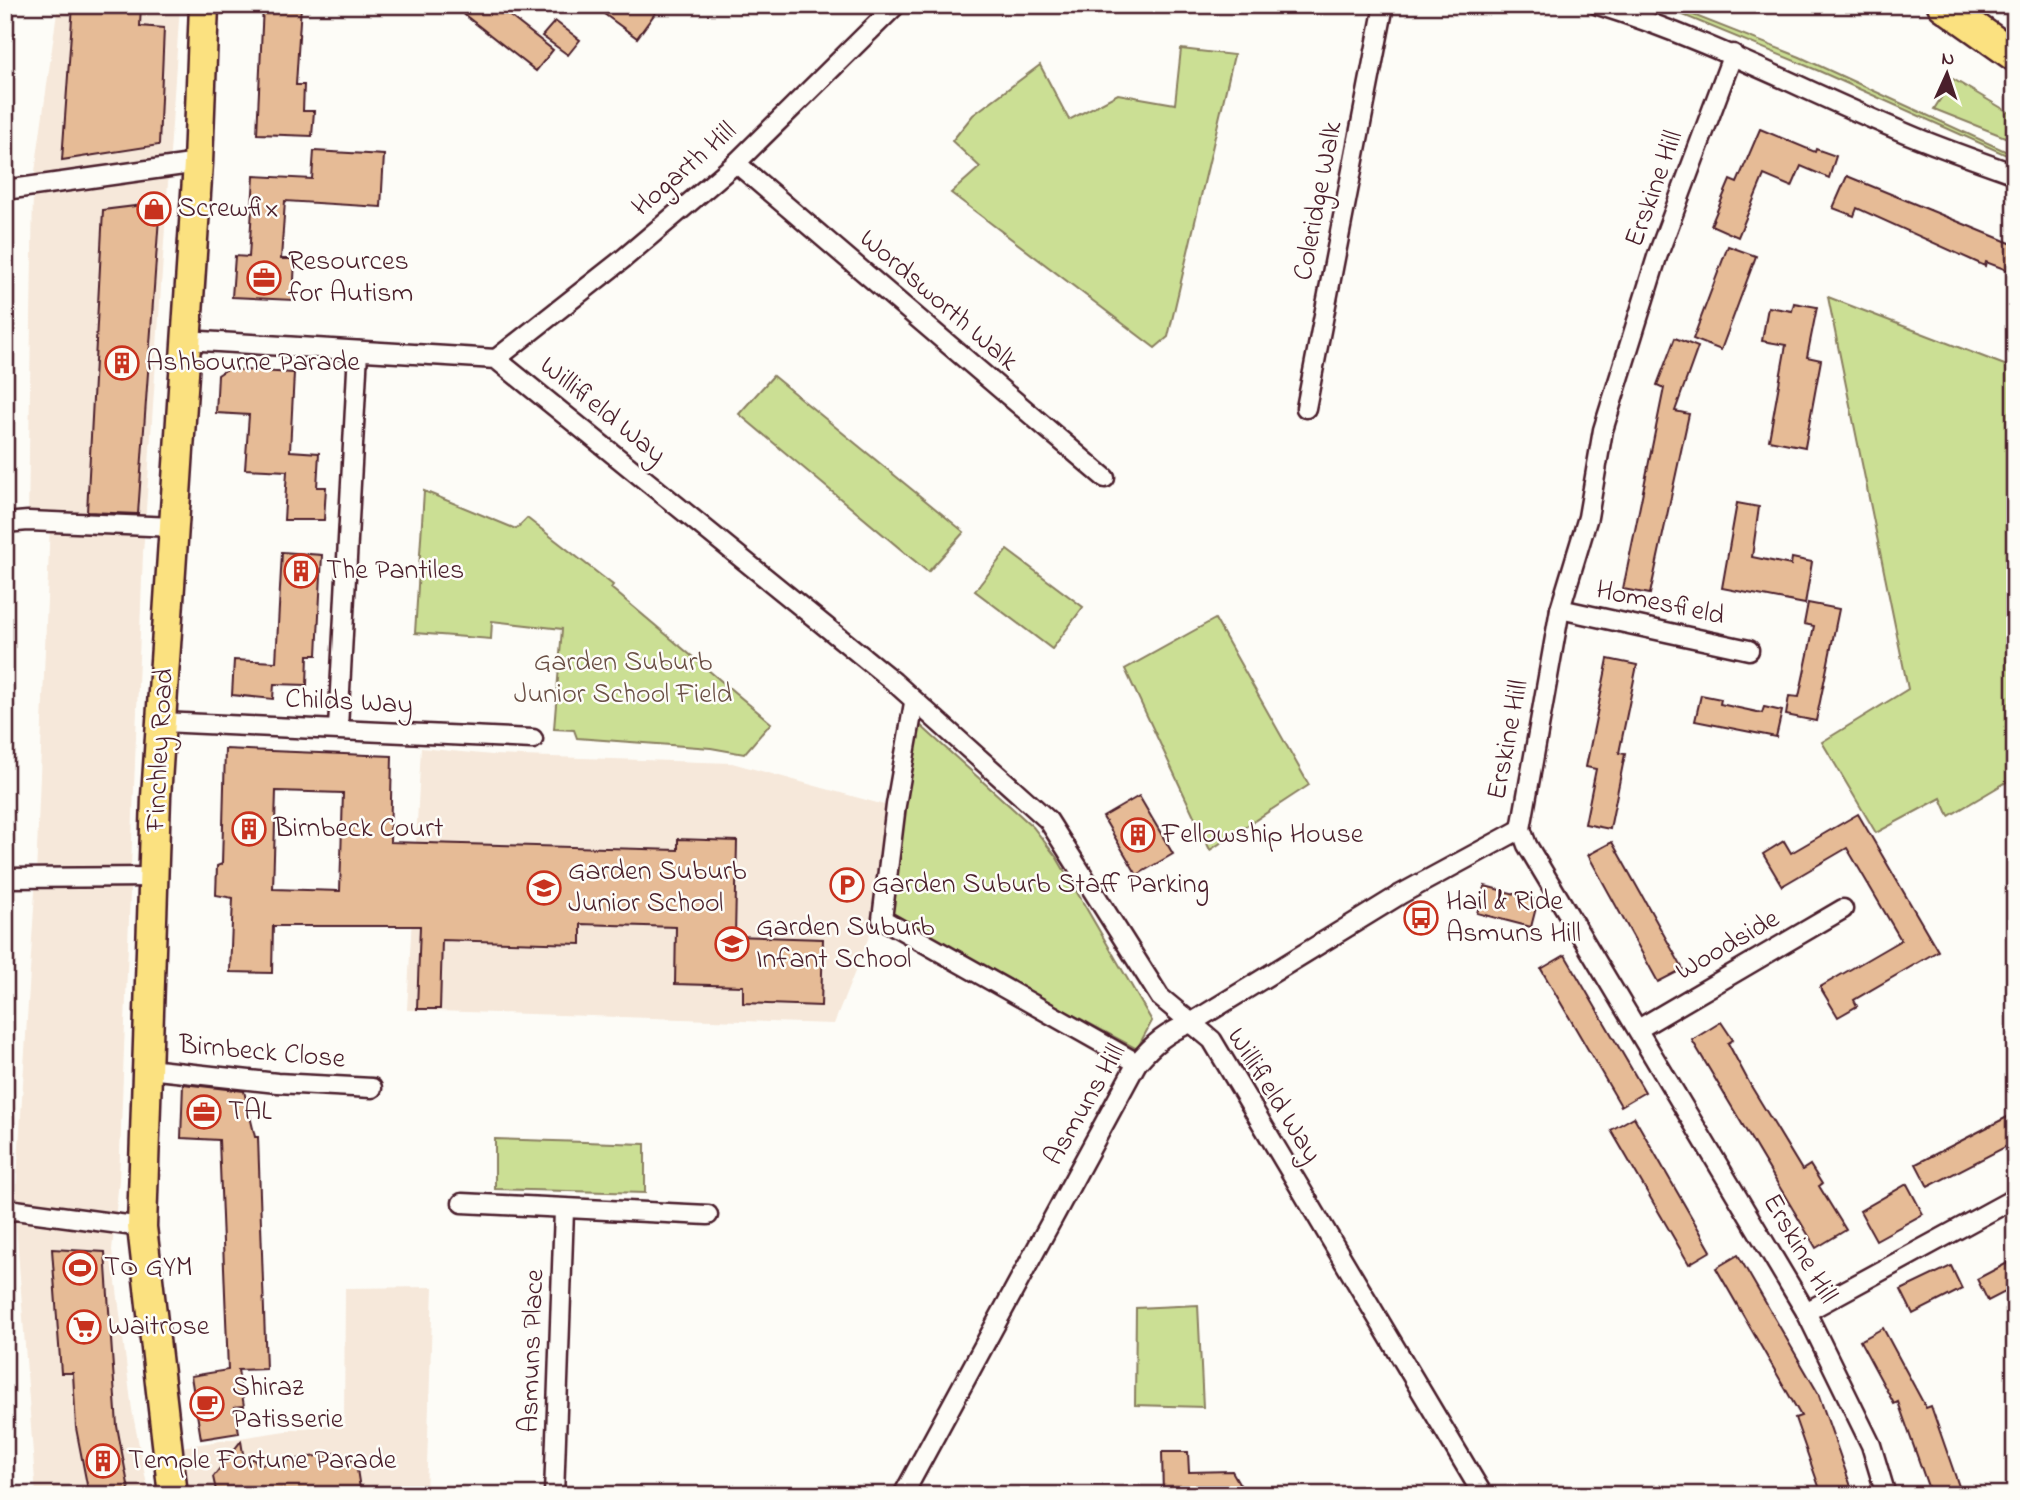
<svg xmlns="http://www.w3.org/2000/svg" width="2020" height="1500" font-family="'Indie Flower',sans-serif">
<rect width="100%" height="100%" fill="#fdfcf7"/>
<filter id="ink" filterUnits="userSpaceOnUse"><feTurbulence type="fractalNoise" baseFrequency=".0143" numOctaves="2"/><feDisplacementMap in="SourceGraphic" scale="14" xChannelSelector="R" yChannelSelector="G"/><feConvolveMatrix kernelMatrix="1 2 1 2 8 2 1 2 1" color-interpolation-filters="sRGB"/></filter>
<g filter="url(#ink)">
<g fill="#f6e8da">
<path d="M58,5H180L143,554L119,1180L112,1250L132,1410L149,1495H36L15,1210L36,876L50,523L28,521L33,186Z"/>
<path d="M421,748L492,755L732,763L888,806L878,914L834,1024L407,1010Z"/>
<path d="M433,1287L426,1495H175L168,1449L344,1422L345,1288Z"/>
</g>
<g fill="#cbdf94" stroke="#8a7f60" stroke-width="2">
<path d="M1659,5H1668L1800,57L2014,155L2013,158L1819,71Z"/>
<path d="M1181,49L1234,55L1168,337L1155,348L951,193L980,167L952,141L973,115L1040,65L1069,120L1118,94L1175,104Z"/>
<path d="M1953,79L2015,116V141L1934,109Z"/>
<path d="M1828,297L2015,369V777L1949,816L1941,798L1876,833L1822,742L1908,689Z"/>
<path d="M773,376L964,532L928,572L739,414Z"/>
<path d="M424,491L516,529L527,518L613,585L611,588L771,723L744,754L711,748L577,738L574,730L554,729L562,629L492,621L491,639L415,633Z"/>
<path d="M1007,550L1083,607L1052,649L975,591Z"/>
<path d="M1215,619L1309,785L1210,850L1125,669Z"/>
<path d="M919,724L1033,827L1057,858L1152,1021L1137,1049L888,916Z"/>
<path d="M495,1139L645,1144V1193L495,1189Z"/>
<path d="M1198,1305L1203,1407L1135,1405L1136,1308Z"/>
</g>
<g fill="#e6bb96" stroke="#4a1f2b" stroke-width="2" fill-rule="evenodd">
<path d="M73,5H141L140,26L164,28L159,145L62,160Z"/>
<path d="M263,5H301L296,85H304L303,111H314L312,136L257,134Z"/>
<path d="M452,5H496L553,50L536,71Z"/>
<path d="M592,5H661L637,38Z"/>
<path d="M555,21L580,40L568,55L542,36Z"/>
<path d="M1760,129L1815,152L1816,149L1836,156L1829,178L1801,166L1792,187L1764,175L1738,237L1711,225L1730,180L1737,183Z"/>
<path d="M314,151L384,155L381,207L285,201L281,259H295L293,300L232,297L235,256L249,257L254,176L312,179Z"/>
<path d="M1847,176L2015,245V273L1986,262L1985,266L1857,208L1854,216L1833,208Z"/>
<path d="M160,203L138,514L87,512L103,210Z"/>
<path d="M1728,246L1756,256L1721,350L1693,339Z"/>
<path d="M1794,303L1817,307L1807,357L1821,360L1805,447L1769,440L1786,345L1762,341L1768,307L1792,311Z"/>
<path d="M1675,338L1698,347L1675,411L1689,414L1650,594L1623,589L1664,388L1657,385Z"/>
<path d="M227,369L294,373L290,451L319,453L317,487H326L324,520H284L287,471L245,469L249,415L216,413L218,375Z"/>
<path d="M1737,503L1759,507L1752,557L1791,565L1792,558L1812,562L1805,604L1722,588Z"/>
<path d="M282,552L322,555L317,655H308L307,685L274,684L273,699L232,695L234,660L276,662Z"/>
<path d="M1808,603L1839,609L1816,721L1786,715L1789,696L1799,697L1814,626L1804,624Z"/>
<path d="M1608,659L1637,665L1619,753L1625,754L1610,829L1585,824L1596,769L1586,767Z"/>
<path d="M1701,695L1721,699L1720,704L1762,713L1764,707L1782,711L1776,737L1695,721Z"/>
<path d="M225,749L392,756L390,842L678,850V839L737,841L735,936L823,939L821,1006L743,1003V986L675,984L676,927L581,924V944L442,940L440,1009H417L420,926H273L272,973L230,972L233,898L216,895L217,866L222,864ZM276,791L343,793L340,891L273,889Z"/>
<path d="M1139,796L1173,854L1137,875L1103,817Z"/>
<path d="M1858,814L1938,951L1854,1000L1857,1006L1838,1017L1820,987L1901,940L1847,848L1782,886L1763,854L1784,841L1791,853Z"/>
<path d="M1612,842L1683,969L1658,982L1588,855Z"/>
<path d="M1485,886L1538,900L1531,927L1477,913Z"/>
<path d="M1565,955L1645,1092L1621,1106L1541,969Z"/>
<path d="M1721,1022L1733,1040L1728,1043L1751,1086L1802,1170L1810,1165L1822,1184L1819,1186L1846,1230L1816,1248L1692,1040Z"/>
<path d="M183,1084L244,1091L255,1137H258L266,1369L238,1370L244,1406L235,1407L239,1433L201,1439L191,1376L228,1370L219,1140L181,1138Z"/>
<path d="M2015,1113V1142L1928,1187L1916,1164Z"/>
<path d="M1634,1117L1711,1251L1689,1264L1611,1130Z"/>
<path d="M1907,1184L1923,1214L1876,1240L1860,1211Z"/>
<path d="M52,1249L105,1252L117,1426L130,1495H89L76,1428L73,1373H61Z"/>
<path d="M1738,1255L1818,1393L1854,1495H1822L1795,1418L1801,1416L1716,1268Z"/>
<path d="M2015,1259V1287L1988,1301L1977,1279Z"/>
<path d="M1951,1266L1962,1289L1913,1314L1901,1290Z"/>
<path d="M1883,1328L1926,1408L1931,1406L1962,1495H1931L1898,1402L1894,1404L1860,1341Z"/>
<path d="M241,1441L244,1460L253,1459L258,1465L337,1453L356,1463L361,1495H217L213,1477Z"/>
<path d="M1162,1452H1188L1189,1472L1232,1471L1246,1495H1163Z"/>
</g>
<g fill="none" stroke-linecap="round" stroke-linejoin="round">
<defs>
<g id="minor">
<path d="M1598,5C1708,39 1809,93 1915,137C1947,150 1981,162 2015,174"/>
<path d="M1733,54L1657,257L1603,430L1588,517L1560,609L1521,829L1527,845L1806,1312L1871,1445L1886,1495"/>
<path d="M736,163L1105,478"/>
<path d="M5,190L198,163"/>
<path d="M185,340L496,359L894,682L1048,820L1160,997L1212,1040L1483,1495"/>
<path d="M496,359L623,259L736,163L896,5"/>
<path d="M1306,408L1384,5"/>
<path d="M5,523L28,521L174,527"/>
<path d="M1560,609L1749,650"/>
<path d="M914,703L896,805L882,919L1137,1063"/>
<path d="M162,722L533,739"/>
<path d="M338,728L358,351"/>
<path d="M5,878L155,877"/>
<path d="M1640,1028L1843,909"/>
<path d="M148,1069L277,1083L372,1088"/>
<path d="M462,1203L708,1215"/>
<path d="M5,1213L15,1210L142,1227"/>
<path d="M1806,1312L2015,1198"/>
<path d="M554,1495L564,1210"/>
<path d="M903,1495L1137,1063C1153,1044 1167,1032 1191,1023L1401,894L1521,829"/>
</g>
<path id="primary" d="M173,1495L142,1227L156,797L198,163L204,5"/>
<path id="trunk" d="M1943,5L2015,56"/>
</defs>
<use href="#minor" stroke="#4a1f2b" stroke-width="23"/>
<use href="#primary" stroke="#4a1f2b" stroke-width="33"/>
<use href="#trunk" stroke="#4a1f2b" stroke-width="35"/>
<use href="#minor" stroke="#fdfcf7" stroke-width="18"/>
<use href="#primary" stroke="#fbe180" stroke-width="28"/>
<use href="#trunk" stroke="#fbe180" stroke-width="30"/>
</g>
</g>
<defs>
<symbol id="shop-ring" viewBox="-11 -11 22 22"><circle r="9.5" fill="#fdfcf7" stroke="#c8321e" stroke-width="1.5"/><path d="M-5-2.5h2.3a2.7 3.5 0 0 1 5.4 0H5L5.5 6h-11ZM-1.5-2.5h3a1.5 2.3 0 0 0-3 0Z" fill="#c8321e"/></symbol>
<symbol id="office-ring" viewBox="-11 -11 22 22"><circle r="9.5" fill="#fdfcf7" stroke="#c8321e" stroke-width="1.5"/><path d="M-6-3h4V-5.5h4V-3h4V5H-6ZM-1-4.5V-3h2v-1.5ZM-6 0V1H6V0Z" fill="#c8321e"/></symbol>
<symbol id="building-ring" viewBox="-11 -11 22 22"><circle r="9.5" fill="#fdfcf7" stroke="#c8321e" stroke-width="1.5"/><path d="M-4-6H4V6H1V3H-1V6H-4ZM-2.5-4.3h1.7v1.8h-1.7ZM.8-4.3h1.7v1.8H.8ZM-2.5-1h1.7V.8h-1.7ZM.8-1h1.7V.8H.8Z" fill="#c8321e"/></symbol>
<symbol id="parking-ring" viewBox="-11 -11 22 22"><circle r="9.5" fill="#fdfcf7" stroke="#c8321e" stroke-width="1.5"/><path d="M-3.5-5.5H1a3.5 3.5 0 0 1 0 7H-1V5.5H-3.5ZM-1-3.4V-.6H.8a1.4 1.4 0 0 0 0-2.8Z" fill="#c8321e"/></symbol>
<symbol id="school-ring" viewBox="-11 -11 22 22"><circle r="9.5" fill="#fdfcf7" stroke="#c8321e" stroke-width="1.5"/><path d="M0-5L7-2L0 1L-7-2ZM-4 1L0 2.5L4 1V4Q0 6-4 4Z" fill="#c8321e"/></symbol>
<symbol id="bus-ring" viewBox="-11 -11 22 22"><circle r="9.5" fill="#fdfcf7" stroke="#c8321e" stroke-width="1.5"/><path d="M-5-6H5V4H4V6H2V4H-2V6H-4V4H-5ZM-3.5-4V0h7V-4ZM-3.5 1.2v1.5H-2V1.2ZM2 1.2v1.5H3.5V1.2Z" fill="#c8321e"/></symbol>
<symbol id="stadium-ring" viewBox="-11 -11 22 22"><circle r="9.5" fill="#fdfcf7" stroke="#c8321e" stroke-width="1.5"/><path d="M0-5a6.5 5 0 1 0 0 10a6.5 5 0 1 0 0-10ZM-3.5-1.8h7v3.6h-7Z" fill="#c8321e"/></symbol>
<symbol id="supermarket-ring" viewBox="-11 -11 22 22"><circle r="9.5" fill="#fdfcf7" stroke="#c8321e" stroke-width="1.5"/><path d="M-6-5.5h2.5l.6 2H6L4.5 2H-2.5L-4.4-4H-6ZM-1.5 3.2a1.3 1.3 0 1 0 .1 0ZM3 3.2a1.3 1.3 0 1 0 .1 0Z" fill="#c8321e"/></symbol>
<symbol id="cafe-ring" viewBox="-11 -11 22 22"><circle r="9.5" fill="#fdfcf7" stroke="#c8321e" stroke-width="1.5"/><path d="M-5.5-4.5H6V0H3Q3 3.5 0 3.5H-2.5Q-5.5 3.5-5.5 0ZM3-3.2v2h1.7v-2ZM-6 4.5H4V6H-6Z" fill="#c8321e"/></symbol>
</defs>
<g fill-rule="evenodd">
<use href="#shop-ring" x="135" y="190" width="38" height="38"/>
<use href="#office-ring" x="245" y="259" width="38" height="38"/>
<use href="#building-ring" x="103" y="344" width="38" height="38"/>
<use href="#building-ring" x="282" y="552" width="38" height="38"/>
<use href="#building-ring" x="230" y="810" width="38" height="38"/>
<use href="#building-ring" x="1119" y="816" width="38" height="38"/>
<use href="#parking-ring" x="828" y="866" width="38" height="38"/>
<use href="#school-ring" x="525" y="869" width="38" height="38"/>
<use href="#bus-ring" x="1402" y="899" width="38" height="38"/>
<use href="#school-ring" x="713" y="925" width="38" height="38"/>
<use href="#office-ring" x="185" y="1093" width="38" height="38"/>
<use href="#stadium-ring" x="61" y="1249" width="38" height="38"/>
<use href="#supermarket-ring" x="65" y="1308" width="38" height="38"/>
<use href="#cafe-ring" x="188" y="1385" width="38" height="38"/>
<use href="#building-ring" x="84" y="1442" width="38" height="38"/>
</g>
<g text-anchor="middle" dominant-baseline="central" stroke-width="5" stroke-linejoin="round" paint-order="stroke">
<g font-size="28" fill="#4a1f2b" stroke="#fdfcf7">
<text transform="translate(685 170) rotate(-41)">Hogarth Hill</text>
<text transform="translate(1655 189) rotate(-70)">Erskine Hill</text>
<text transform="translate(1319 201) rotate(-79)">Coleridge Walk</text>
<text transform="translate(938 301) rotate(41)">Wordsworth Walk</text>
<text transform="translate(602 411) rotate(39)">Willifield Way</text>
<text transform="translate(1660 604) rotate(12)">Homesfield</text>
<text transform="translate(349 703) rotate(3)">Childs Way</text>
<text transform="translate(1509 740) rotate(-79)">Erskine Hill</text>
<text transform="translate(161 750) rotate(-87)">Finchley Road</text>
<text transform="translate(1728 946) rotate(-30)">Woodside</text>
<text transform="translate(262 1053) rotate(5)">Birnbeck Close</text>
<text transform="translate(1273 1096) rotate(58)">Willifield Way</text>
<text transform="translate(1086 1105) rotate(-60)">Asmuns Hill</text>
<text transform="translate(1799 1249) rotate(60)">Erskine Hill</text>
<text transform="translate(533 1351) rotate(-88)">Asmuns Place</text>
</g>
<g font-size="28" fill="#4a1f2b" stroke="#fdfcf7" text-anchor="start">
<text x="178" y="209">Screwfix</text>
<text x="288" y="262">Resources<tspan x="288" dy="32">for Autism</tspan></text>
<text x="146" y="363">Ashbourne Parade</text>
<text x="326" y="571">The Pantiles</text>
<text x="274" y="829">Birnbeck Court</text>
<text x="1162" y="835">Fellowship House</text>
<text x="568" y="872">Garden Suburb<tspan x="568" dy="32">Junior School</tspan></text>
<text x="872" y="885">Garden Suburb Staff Parking</text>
<text x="1446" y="902">Hail &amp; Ride<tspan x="1446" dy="32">Asmuns Hill</tspan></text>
<text x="756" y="928">Garden Suburb<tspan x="756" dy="32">Infant School</tspan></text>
<text x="228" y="1112">TAL</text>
<text x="104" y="1268">TO GYM</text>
<text x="108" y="1327">Waitrose</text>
<text x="232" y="1388">Shiraz<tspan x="232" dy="32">Patisserie</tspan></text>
<text x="128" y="1461">Temple Fortune Parade</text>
</g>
<g font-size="28" fill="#6a4f45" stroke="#fdfcf7">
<text x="623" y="663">Garden Suburb<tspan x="623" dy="32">Junior School Field</tspan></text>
</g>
</g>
<rect width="2020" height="1500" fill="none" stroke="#fdfcf7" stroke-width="28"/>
<rect x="14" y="14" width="1992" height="1472" fill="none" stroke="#4a1f2b" stroke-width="2.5" filter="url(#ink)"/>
<g transform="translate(1947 74) rotate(3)" stroke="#fdfcf7" stroke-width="5" paint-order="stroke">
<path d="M0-5L12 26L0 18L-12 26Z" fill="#4a1f2b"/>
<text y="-10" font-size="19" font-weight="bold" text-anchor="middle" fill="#4a1f2b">N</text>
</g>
</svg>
